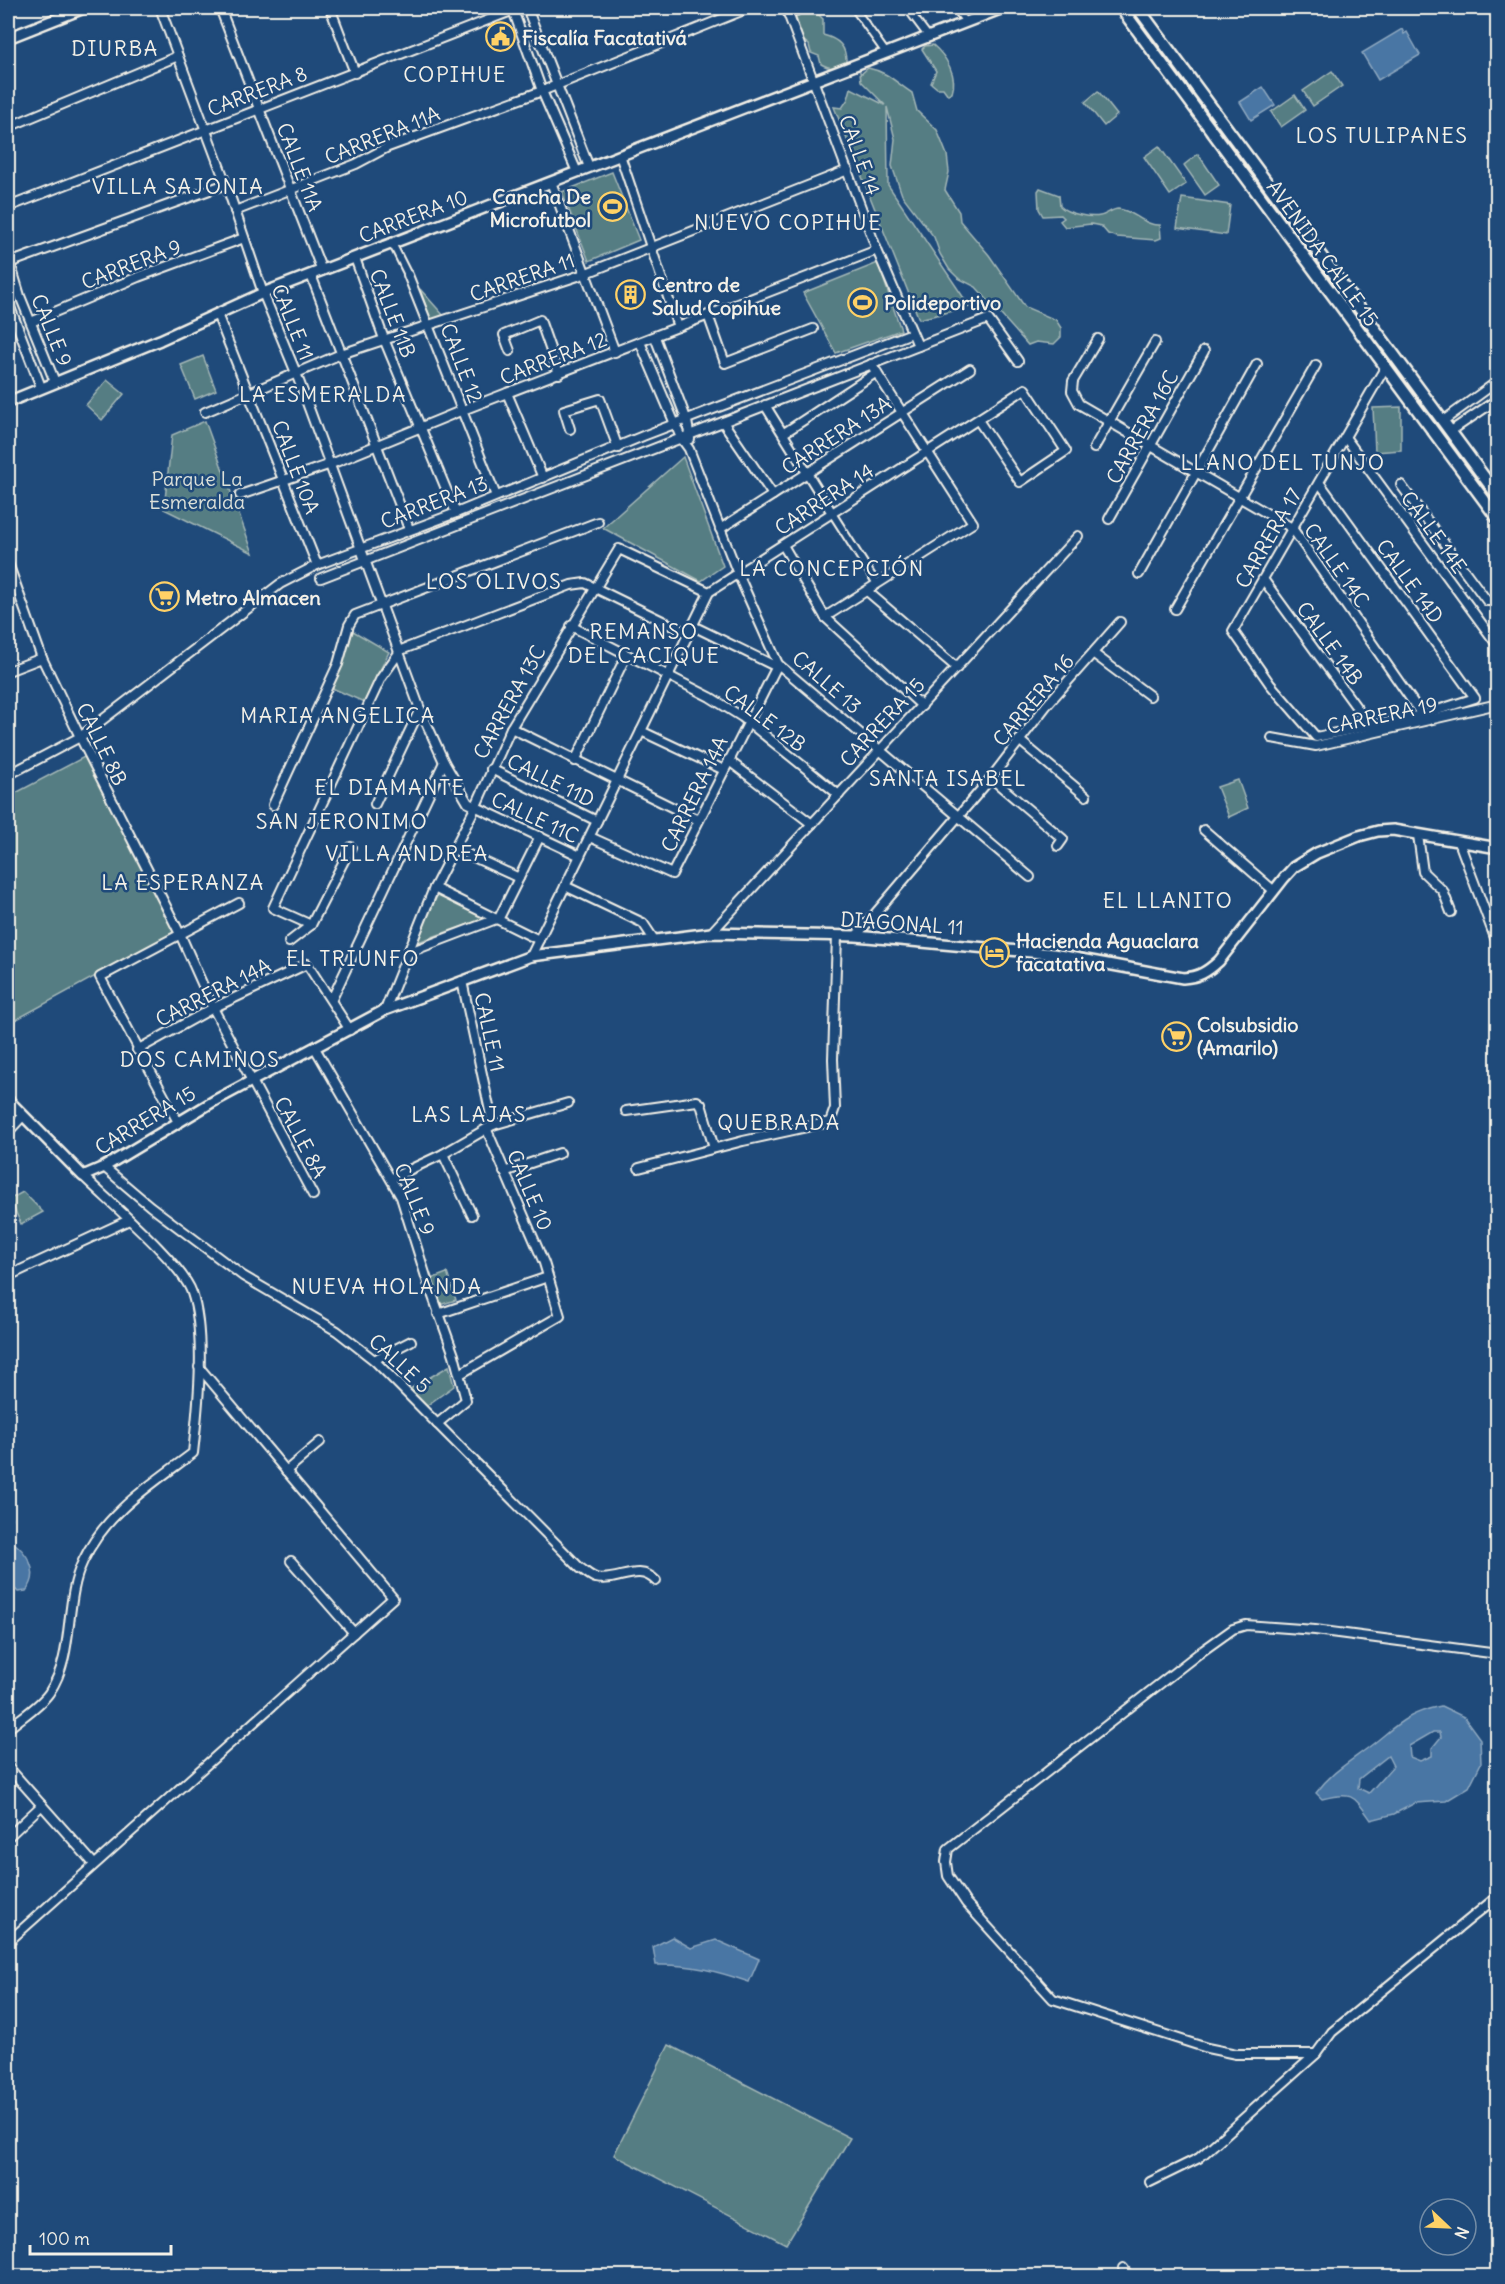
<svg xmlns="http://www.w3.org/2000/svg" width="1505" height="2284" font-family="Delius,sans-serif">
<rect width="100%" height="100%" fill="#1f4a7a"/>
<filter id="ink" filterUnits="userSpaceOnUse"><feTurbulence type="fractalNoise" baseFrequency=".0167" numOctaves="2"/><feDisplacementMap in="SourceGraphic" scale="12" xChannelSelector="R" yChannelSelector="G"/><feConvolveMatrix kernelMatrix="1 2 1 2 8 2 1 2 1" color-interpolation-filters="sRGB"/></filter>
<g filter="url(#ink)">
<g fill="#557d83" stroke="#a4b7b6" stroke-width="1.5">
<path d="M814,10L823,19V35C838,39 847,46 846,64C837,69 830,69 821,64L819,56L811,53L809,45L803,40L796,18L802,13Z"/>
<path d="M933,45C946,56 958,76 952,93L948,95L943,88H937L931,83L936,71L922,49L925,46Z"/>
<path d="M868,68C888,72 895,82 912,93L917,111L937,130L947,155L949,172L945,190L959,212L960,221L989,255L1025,307L1056,320L1061,328V337L1054,344L1036,342L1028,345L976,287L958,278L949,269L940,254L934,237L902,195L892,166L895,139L887,107L888,185L970,307L919,319L834,107L842,108L848,99L851,88L885,105L861,81L860,72L862,73Z"/>
<path d="M1332,71L1342,86L1313,106L1303,91Z"/>
<path d="M1098,91L1117,115L1104,126L1085,102Z"/>
<path d="M1295,95L1305,110L1281,127L1271,112Z"/>
<path d="M1159,146L1186,184L1170,195L1144,157Z"/>
<path d="M1198,154L1219,185L1205,195L1184,165Z"/>
<path d="M612,172L639,240L589,261L562,192Z"/>
<path d="M1040,188L1059,195L1060,206C1067,214 1091,218 1100,216C1106,215 1112,209 1118,209C1134,210 1143,226 1160,225L1161,238L1156,240L1117,237L1108,234L1101,226L1091,224L1065,227L1060,221L1064,218L1061,215L1043,216L1039,209L1038,191Z"/>
<path d="M1182,198L1230,205L1226,235L1177,228Z"/>
<path d="M878,263L901,330L836,353L803,293Z"/>
<path d="M420,289L444,316L431,321Z"/>
<path d="M203,356L216,390L195,399L181,365Z"/>
<path d="M107,380L124,394L102,420L86,405Z"/>
<path d="M1401,407V450L1375,452L1373,408Z"/>
<path d="M205,421L253,553L164,509L172,435Z"/>
<path d="M683,457L723,566L701,581L603,528Z"/>
<path d="M353,631L389,652L364,702L332,688Z"/>
<path d="M88,755L176,932L8,1024V797Z"/>
<path d="M1238,780L1248,808L1229,817L1217,787Z"/>
<path d="M438,894L486,918L415,943Z"/>
<path d="M23,1192L43,1212L21,1224L10,1199Z"/>
<path d="M447,1273L456,1300L439,1305L431,1279Z"/>
<path d="M449,1366L454,1386L426,1406L410,1389Z"/>
<path d="M669,2045L850,2138L786,2244L614,2155Z"/>
</g>
<g fill="#4976a4" stroke="#8da7bf" stroke-width="1.5" fill-rule="evenodd">
<path d="M1402,29L1404,34L1407,32L1420,55L1378,80L1362,53Z"/>
<path d="M1263,87L1275,105L1251,120L1240,102Z"/>
<path d="M8,1510L11,1518L8,1528L10,1540C26,1551 42,1572 26,1591L18,1592L8,1582V1568L13,1558L8,1548Z"/>
<path d="M1441,1706L1464,1717L1480,1739L1481,1763L1469,1787L1446,1801L1415,1803L1394,1814L1371,1820C1354,1796 1353,1791 1322,1799L1316,1793C1330,1774 1346,1764 1365,1750C1394,1729 1402,1714 1441,1706ZM1433,1732H1440L1441,1737L1432,1748V1756L1420,1761L1410,1757L1409,1746ZM1388,1756L1393,1766L1369,1793L1358,1788L1359,1779Z"/>
<path d="M672,1937L691,1948L716,1940L759,1959L749,1982C717,1971 690,1964 656,1965L653,1947Z"/>
</g>
<g fill="none" stroke-linecap="round" stroke-linejoin="round">
<defs>
<g id="pedestrian">
<path d="M854,8L886,53"/>
<path d="M907,8L928,36"/>
<path d="M955,8L966,22"/>
<path d="M789,15L801,8"/>
<path d="M392,243L408,275"/>
<path d="M832,513L877,584"/>
</g>
<g id="minor">
<path d="M160,8L226,184L263,293L296,373L420,709L444,762L468,803L580,856"/>
<path d="M220,8L322,271"/>
<path d="M330,8L355,73"/>
<path d="M527,8L589,167"/>
<path d="M786,8L877,250L918,346"/>
<path d="M513,10L542,91L577,172"/>
<path d="M8,127L178,56"/>
<path d="M620,155L678,327"/>
<path d="M551,182L615,352"/>
<path d="M8,207L519,8"/>
<path d="M235,211L356,164L388,147L542,91L749,8"/>
<path d="M8,256L20,296L55,382"/>
<path d="M355,258L384,339L456,513"/>
<path d="M9,263L226,184"/>
<path d="M311,275L409,529"/>
<path d="M408,275L496,496"/>
<path d="M8,302L41,387"/>
<path d="M217,314L317,565"/>
<path d="M708,315L725,363L813,329"/>
<path d="M31,322L138,277L244,238"/>
<path d="M655,337L687,421L690,439"/>
<path d="M1098,339L1073,381L1072,391L1079,404L1292,528L1422,715"/>
<path d="M640,342L681,438L689,449L738,574L778,664L1030,877"/>
<path d="M510,351L504,335L540,320L559,374"/>
<path d="M507,393L543,478"/>
<path d="M765,405L832,513"/>
<path d="M205,412L341,354L584,274L848,170"/>
<path d="M1443,421L1498,381"/>
<path d="M723,422L773,495"/>
<path d="M570,429L564,410L600,399L618,448"/>
<path d="M1451,431L1498,399"/>
<path d="M784,433L877,372"/>
<path d="M1345,437L1498,646"/>
<path d="M1094,448L1155,342"/>
<path d="M1319,482L1475,698L1422,715L1316,737L1270,684L1233,631L1379,378L1385,368"/>
<path d="M1401,485L1487,601H1498"/>
<path d="M240,495L331,464L463,410L877,250"/>
<path d="M1109,519L1204,351"/>
<path d="M720,529L970,369"/>
<path d="M783,545L825,617L922,706"/>
<path d="M8,563L42,658L80,737L180,934L213,1008L313,1195"/>
<path d="M1139,574L1257,364"/>
<path d="M321,578L988,319L1018,361"/>
<path d="M1263,579L1370,726"/>
<path d="M867,591L957,668"/>
<path d="M1175,609L1316,365"/>
<path d="M825,617L973,523L871,364"/>
<path d="M571,626L710,697L742,717L839,795"/>
<path d="M693,626L777,667"/>
<path d="M1094,654L1150,696"/>
<path d="M8,671L42,658"/>
<path d="M511,728L698,820"/>
<path d="M641,731L724,770"/>
<path d="M1272,738L1316,746L1498,704"/>
<path d="M1019,740L1086,796"/>
<path d="M728,760L812,824"/>
<path d="M575,761L626,656"/>
<path d="M491,769L597,821"/>
<path d="M8,775L80,737L280,584L317,565L456,513L643,436L912,333"/>
<path d="M991,778L1063,839L1058,846"/>
<path d="M375,804L420,709"/>
<path d="M273,805L338,664L349,625L355,615L598,522"/>
<path d="M1204,830L1273,890"/>
<path d="M1418,835L1423,872L1443,891L1451,912"/>
<path d="M590,837L672,874L778,664"/>
<path d="M1459,842L1498,946"/>
<path d="M351,847L311,925L273,908L381,678L401,650L571,585L585,583L689,634"/>
<path d="M454,848L519,878"/>
<path d="M565,886L643,923L653,938"/>
<path d="M434,888L539,940"/>
<path d="M711,933L1078,536"/>
<path d="M856,936L991,778L1046,706L1120,622"/>
<path d="M289,942L311,925"/>
<path d="M407,953L499,918L540,836"/>
<path d="M531,956L709,592L1025,389L1066,451L1020,482L978,420"/>
<path d="M462,981L493,1125"/>
<path d="M332,999L444,762"/>
<path d="M385,1010L434,888L475,808L511,728L619,549L709,592"/>
<path d="M315,1048L401,1197L427,1280L454,1355L466,1400L437,1424"/>
<path d="M137,1050L213,1008L307,964L350,1030"/>
<path d="M626,1111L697,1101L701,1104L714,1148"/>
<path d="M178,1122L100,977L239,903"/>
<path d="M8,1132L23,1116"/>
<path d="M443,1154L472,1215"/>
<path d="M104,1167L150,1206L243,1276L337,1331L374,1360L580,1568C585,1571 591,1577 596,1578C618,1583 638,1562 656,1581"/>
<path d="M639,1168L743,1141L830,1122L835,1108L833,1059L837,936"/>
<path d="M504,1172L560,1153"/>
<path d="M392,1178L443,1154L493,1125L568,1103"/>
<path d="M8,1276L129,1220"/>
<path d="M438,1314L548,1277"/>
<path d="M374,1360L411,1341"/>
<path d="M460,1374L560,1316L544,1263L487,1130"/>
<path d="M286,1471L320,1442"/>
<path d="M291,1561L354,1633"/>
<path d="M1498,1654L1315,1630L1246,1625L1233,1629L1198,1654L948,1849L946,1862L948,1876L966,1903L1053,1999L1207,2048L1236,2054H1316L1332,2032L1498,1896"/>
<path d="M8,1729C20,1718 39,1707 49,1693C76,1653 63,1603 83,1561C106,1512 152,1484 193,1453C198,1409 206,1334 192,1293C183,1264 107,1200 83,1176"/>
<path d="M8,1767L94,1864"/>
<path d="M8,1837L42,1805"/>
<path d="M8,1942L393,1598L199,1367"/>
<path d="M1150,2182L1199,2158L1316,2054"/>
<path d="M1123,2268L1129,2276"/>
</g>
<g id="tertiary">
<path d="M8,38L84,8"/>
<path d="M8,402L160,340L263,293L1003,8"/>
<path d="M8,1100L83,1176L104,1167L214,1101L385,1010L531,956L711,933L856,936L1053,954L1183,978C1199,977 1207,972 1219,961L1284,878L1294,867L1317,853L1359,836L1378,831L1393,830L1498,848"/>
</g>
<g id="secondary">
<path d="M1121,8L1498,519"/>
<path d="M1138,8L1498,496"/>
</g>
</defs>
<use href="#pedestrian" stroke="#f4f1e8" stroke-width="10"/>
<use href="#minor" stroke="#f4f1e8" stroke-width="12"/>
<use href="#tertiary" stroke="#f4f1e8" stroke-width="14"/>
<use href="#secondary" stroke="#f4f1e8" stroke-width="15"/>
<use href="#pedestrian" stroke="#1f4a7a" stroke-width="6"/>
<use href="#minor" stroke="#1f4a7a" stroke-width="8"/>
<use href="#tertiary" stroke="#1f4a7a" stroke-width="9"/>
<use href="#secondary" stroke="#1f4a7a" stroke-width="10"/>
</g>
</g>
<defs>
<symbol id="civic-ring" viewBox="-11 -11 22 22"><circle r="9.5" fill="#1f4a7a" stroke="#ffd166" stroke-width="1.5"/><path d="M-.6-6.5H3V-4.5H.6V-3L4-1V1h2V6H-6V1h2V-1L-.6-3ZM-1.2 2.5V6h2.4V2.5Z" fill="#ffd166"/></symbol>
<symbol id="stadium-ring" viewBox="-11 -11 22 22"><circle r="9.5" fill="#1f4a7a" stroke="#ffd166" stroke-width="1.5"/><path d="M0-5a6.5 5 0 1 0 0 10a6.5 5 0 1 0 0-10ZM-3.5-1.8h7v3.6h-7Z" fill="#ffd166"/></symbol>
<symbol id="building-ring" viewBox="-11 -11 22 22"><circle r="9.5" fill="#1f4a7a" stroke="#ffd166" stroke-width="1.5"/><path d="M-4-6H4V6H1V3H-1V6H-4ZM-2.5-4.3h1.7v1.8h-1.7ZM.8-4.3h1.7v1.8H.8ZM-2.5-1h1.7V.8h-1.7ZM.8-1h1.7V.8H.8Z" fill="#ffd166"/></symbol>
<symbol id="supermarket-ring" viewBox="-11 -11 22 22"><circle r="9.5" fill="#1f4a7a" stroke="#ffd166" stroke-width="1.5"/><path d="M-6-5.5h2.5l.6 2H6L4.5 2H-2.5L-4.4-4H-6ZM-1.5 3.2a1.3 1.3 0 1 0 .1 0ZM3 3.2a1.3 1.3 0 1 0 .1 0Z" fill="#ffd166"/></symbol>
<symbol id="hotel-ring" viewBox="-11 -11 22 22"><circle r="9.5" fill="#1f4a7a" stroke="#ffd166" stroke-width="1.5"/><path d="M-6-4.5h1.5V1H6V5H4.5V3h-9V5H-6ZM-4 0a1.8 1.8 0 1 1 3.6 0ZM.5 0V-2.5h3Q6-2.5 6 0Z" fill="#ffd166"/></symbol>
</defs>
<g fill-rule="evenodd">
<use href="#civic-ring" x="484" y="20" width="33" height="33"/>
<use href="#stadium-ring" x="596" y="190" width="33" height="33"/>
<use href="#building-ring" x="614" y="278" width="33" height="33"/>
<use href="#stadium-ring" x="846" y="286" width="33" height="33"/>
<use href="#supermarket-ring" x="148" y="580" width="33" height="33"/>
<use href="#hotel-ring" x="978" y="936" width="33" height="33"/>
<use href="#supermarket-ring" x="1160" y="1020" width="33" height="33"/>
</g>
<g text-anchor="middle" dominant-baseline="central" stroke-width="5" stroke-linejoin="round" paint-order="stroke">
<g font-size="20" font-weight="bold" fill="#f4f1e8" stroke="#1f4a7a" text-anchor="start">
<text x="522" y="37">Fiscalía Facatativá</text>
<text x="591" y="196" text-anchor="end">Cancha De<tspan x="591" dy="23">Microfutbol</tspan></text>
<text x="652" y="284">Centro de<tspan x="652" dy="23">Salud Copihue</tspan></text>
<text x="884" y="302">Polideportivo</text>
<text x="185" y="597">Metro Almacen</text>
<text x="1016" y="940">Hacienda Aguaclara<tspan x="1016" dy="23">facatativa</tspan></text>
<text x="1197" y="1024">Colsubsidio<tspan x="1197" dy="23">(Amarilo)</tspan></text>
</g>
<g font-size="20" fill="#f4f1e8" stroke="#1f4a7a">
<text transform="translate(257 91) rotate(-21)">CARRERA 8</text>
<text transform="translate(382 135) rotate(-22)">CARRERA 11A</text>
<text transform="translate(860 155) rotate(70)">CALLE 14</text>
<text transform="translate(300 167) rotate(69)">CALLE 11A</text>
<text transform="translate(413 216) rotate(-21)">CARRERA 10</text>
<text transform="translate(1323 253) rotate(54)">AVENIDA CALLE 15</text>
<text transform="translate(131 264) rotate(-21)">CARRERA 9</text>
<text transform="translate(522 277) rotate(-19)">CARRERA 11</text>
<text transform="translate(393 313) rotate(69)">CALLE 11B</text>
<text transform="translate(293 322) rotate(68)">CALLE 11</text>
<text transform="translate(52 330) rotate(68)">CALLE 9</text>
<text transform="translate(553 358) rotate(-21)">CARRERA 12</text>
<text transform="translate(462 363) rotate(69)">CALLE 12</text>
<text transform="translate(1142 427) rotate(-61)">CARRERA 16C</text>
<text transform="translate(836 435) rotate(-33)">CARRERA 13A</text>
<text transform="translate(296 467) rotate(69)">CALLE 10A</text>
<text transform="translate(824 499) rotate(-33)">CARRERA 14</text>
<text transform="translate(434 502) rotate(-21)">CARRERA 13</text>
<text transform="translate(1434 532) rotate(54)">CALLE 14E</text>
<text transform="translate(1268 538) rotate(-60)">CARRERA 17</text>
<text transform="translate(1337 565) rotate(55)">CALLE 14C</text>
<text transform="translate(1410 581) rotate(54)">CALLE 14D</text>
<text transform="translate(1330 643) rotate(54)">CALLE 14B</text>
<text transform="translate(827 682) rotate(41)">CALLE 13</text>
<text transform="translate(1033 700) rotate(-50)">CARRERA 16</text>
<text transform="translate(509 702) rotate(-61)">CARRERA 13C</text>
<text transform="translate(1382 715) rotate(-12)">CARRERA 19</text>
<text transform="translate(765 718) rotate(37)">CALLE 12B</text>
<text transform="translate(882 722) rotate(-47)">CARRERA 15</text>
<text transform="translate(102 744) rotate(64)">CALLE 8B</text>
<text transform="translate(551 780) rotate(26)">CALLE 11D</text>
<text transform="translate(694 794) rotate(-64)">CARRERA 14A</text>
<text transform="translate(535 817) rotate(25)">CALLE 11C</text>
<text transform="translate(902 923) rotate(4)">DIAGONAL 11</text>
<text transform="translate(213 992) rotate(-27)">CARRERA 14A</text>
<text transform="translate(490 1032) rotate(78)">CALLE 11</text>
<text transform="translate(145 1120) rotate(-31)">CARRERA 15</text>
<text transform="translate(301 1137) rotate(62)">CALLE 8A</text>
<text transform="translate(530 1190) rotate(67)">CALLE 10</text>
<text transform="translate(415 1199) rotate(68)">CALLE 9</text>
<text transform="translate(400 1363) rotate(43)">CALLE 5</text>
</g>
<g font-size="20" fill="#dce0d9" stroke="#1f4a7a">
<text x="197" y="478">Parque La<tspan x="197" dy="23">Esmeralda</tspan></text>
</g>
<g font-size="21" letter-spacing="1.5" fill="#f4f1e8" stroke="#1f4a7a">
<text x="115" y="48">DIURBA</text>
<text x="455" y="74">COPIHUE</text>
<text x="1382" y="135">LOS TULIPANES</text>
<text x="178" y="186">VILLA SAJONIA</text>
<text x="788" y="222">NUEVO COPIHUE</text>
<text x="323" y="394">LA ESMERALDA</text>
<text x="1283" y="462">LLANO DEL TUNJO</text>
<text x="832" y="568">LA CONCEPCIÓN</text>
<text x="494" y="581">LOS OLIVOS</text>
<text x="644" y="631">REMANSO<tspan x="644" dy="24">DEL CACIQUE</tspan></text>
<text x="338" y="715">MARIA ANGELICA</text>
<text x="948" y="778">SANTA ISABEL</text>
<text x="390" y="787">EL DIAMANTE</text>
<text x="342" y="821">SAN JERONIMO</text>
<text x="407" y="853">VILLA ANDREA</text>
<text x="183" y="882">LA ESPERANZA</text>
<text x="1168" y="900">EL LLANITO</text>
<text x="353" y="958">EL TRIUNFO</text>
<text x="200" y="1059">DOS CAMINOS</text>
<text x="469" y="1114">LAS LAJAS</text>
<text x="779" y="1122">QUEBRADA</text>
<text x="387" y="1286">NUEVA HOLANDA</text>
</g>
</g>
<rect width="1505" height="2284" fill="none" stroke="#1f4a7a" stroke-width="30"/>
<rect x="15" y="15" width="1475" height="2254" fill="none" stroke="#f4f1e8" stroke-width="2" filter="url(#ink)"/>
<g transform="translate(1448 2227) rotate(113)"><circle r="28" fill="#1f4a7a" stroke="#748da6" stroke-width="1.5"/>
<path d="M0-4.5L10 22L0 15L-10 22Z" fill="#ffd166"/>
<text y="-9" font-size="16" font-weight="bold" text-anchor="middle" fill="#f4f1e8">N</text>
</g>
<path d="M30 2245v9h141v-9" fill="none" stroke="#f4f1e8" stroke-width="3"/>
<text x="39" y="2245" font-size="18" fill="#f4f1e8" stroke="#1f4a7a" stroke-width="4.5" paint-order="stroke">100 m</text>
</svg>
